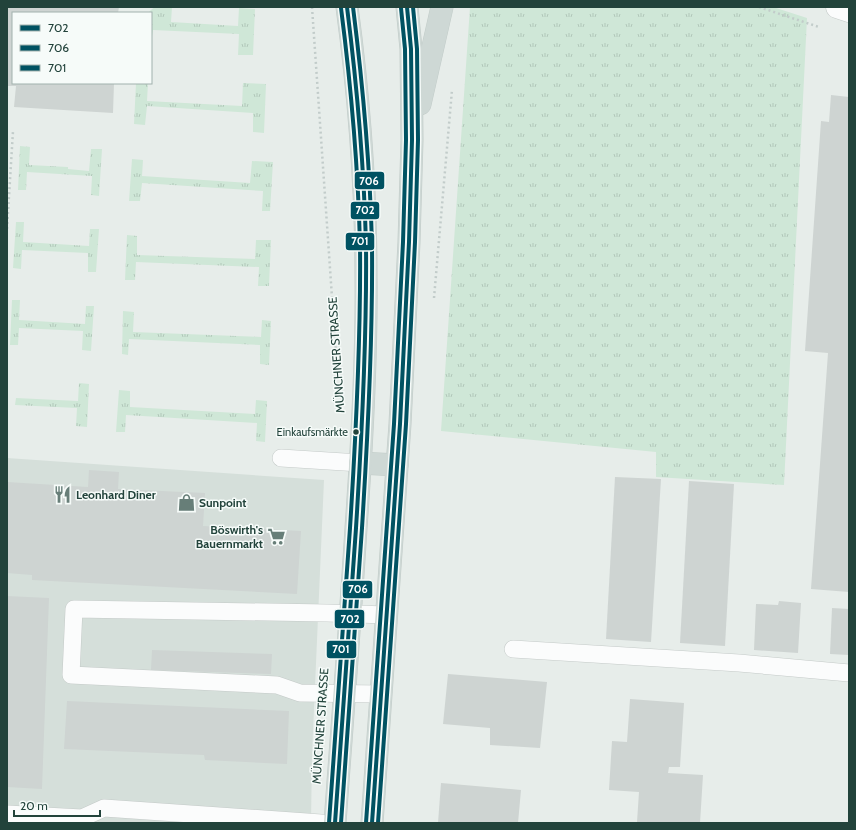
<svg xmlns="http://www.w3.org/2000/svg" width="856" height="830" font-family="Cabin,sans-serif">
<defs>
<pattern id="grass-tufts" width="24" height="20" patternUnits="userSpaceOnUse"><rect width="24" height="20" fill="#cfe7d7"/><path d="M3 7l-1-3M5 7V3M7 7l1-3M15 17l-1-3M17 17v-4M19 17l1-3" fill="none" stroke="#b1c7b9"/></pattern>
</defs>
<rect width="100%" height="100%" fill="#e7edea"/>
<path fill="#d5dfda" d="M7,458L324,480L312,755L311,823H7Z"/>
<g fill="url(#grass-tufts)">
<path d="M155,7H172L171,22L238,26L239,8L255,9L253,55H238L239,34L153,30L151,42V13H148L152,9Z"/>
<path d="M470,7H773L807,18L784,485L656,477V452L441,431Z"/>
<path d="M136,83H148L147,101L242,106L243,83L266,84L264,133L253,132V113L147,106L145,125L134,124Z"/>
<path d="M20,146L30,147L29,165L68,167V169L89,171L91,149H102L99,196L91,195L92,176L27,172L26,190H18Z"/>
<path d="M132,159L143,160L142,176L250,183L252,161L273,162L270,211H262L263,191L142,183L140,201H129Z"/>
<path d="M16,222H24L23,242L89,246L90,229H99L96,272H88V253L22,250L21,269L13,268Z"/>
<path d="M127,235L137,236V255L255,259L256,240H271L269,286H258L259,267L136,262L135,280H125Z"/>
<path d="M12,300H20L19,320L85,324L86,306H94L91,351L82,350L83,331L19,328L18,345H10Z"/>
<path d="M123,311L134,312L133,332L261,337L262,320L271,321L269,365L260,364V345L129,339L128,355L122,354Z"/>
<path d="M79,383L89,384L87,427L76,426L77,408L15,405L16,398L78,401Z"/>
<path d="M119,390L130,391V407L255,414L256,400L267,401L265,442L256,441L257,423L126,415L125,432H116Z"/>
</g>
<g fill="#ced4d2">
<path d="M7,7H119L118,13H13V83H114L113,113L14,107L16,86H7Z"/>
<path d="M831,95L849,97V592L811,589L828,353L805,351L821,121L829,122Z"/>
<path d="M89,470L119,472L118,489L205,493L203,526L301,531L297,594L32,580V575L7,573V482L88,487Z"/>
<path d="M615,477L661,479L651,642L606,639Z"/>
<path d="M689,481L734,484L725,646L680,643Z"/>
<path d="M7,596L49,598L42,789L7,787Z"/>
<path d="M779,601L801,603L798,653L754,650L756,604L778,605Z"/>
<path d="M832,608L849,609V655L830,654Z"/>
<path d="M152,650L272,654L271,674L151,670Z"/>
<path d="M448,674L547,682L540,748L490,745V728L443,724Z"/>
<path d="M630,699L684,703L680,767H669L668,773L703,775L700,823H661L637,822L639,792L609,790L612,741L627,742Z"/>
<path d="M67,701L289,711L287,764L205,760L204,755L64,749Z"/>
<path d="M441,783L521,790L518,823H438Z"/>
</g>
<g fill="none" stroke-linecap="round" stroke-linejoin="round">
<defs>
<g id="service">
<path d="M281,458L360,463"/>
<path d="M513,649L739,663L849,673"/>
<path d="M381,694L300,693L277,685L71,675L74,609L327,613L386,615"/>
<path d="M7,814L82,818L104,808L321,823"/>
</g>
<path id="minor" d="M837,7L849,11"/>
<g id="primary">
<path d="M420,104L442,7"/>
<path d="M360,463L397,465"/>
<path d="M335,823C342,725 350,626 356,528C362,444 367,361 366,277C366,187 359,96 347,7"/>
<path d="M372,823L400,424L409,242L412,140L411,49L407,7"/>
</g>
</defs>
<use href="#service" stroke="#c4cac8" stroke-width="18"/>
<use href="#minor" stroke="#c4cac8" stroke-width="23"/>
<use href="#primary" stroke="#c2ccc9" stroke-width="23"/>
<g stroke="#c2ccca" stroke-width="2.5" stroke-dasharray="2 3" stroke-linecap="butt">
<path d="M312,7L337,370"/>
<path d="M759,7L819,27"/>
<path d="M7,229L13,131"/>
<path d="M434,298L452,90"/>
</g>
<use href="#service" stroke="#fbfcfc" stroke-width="17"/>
<use href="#minor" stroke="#fbfcfc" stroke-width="22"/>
<use href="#primary" stroke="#ced8d5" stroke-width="22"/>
<defs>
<g id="bus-1">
<path d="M335,823C342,725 349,626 356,528C362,433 367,339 366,245C364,165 357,86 347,7"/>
<path d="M372,823L400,424L409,242L412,140L411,49L407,7"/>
</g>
<g id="bus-2">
<path d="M341,823C348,725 355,626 362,528C368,433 373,339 372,245C370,165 363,86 353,7"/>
<path d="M378,823L406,424L415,242L418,140L417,49L413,7"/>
</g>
<g id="bus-3">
<path d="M329,823C336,724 343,626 350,528C356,434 361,339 360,245C358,166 351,86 341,8"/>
<path d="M366,823L394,424L403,242L406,140L405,49L401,8"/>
</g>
</defs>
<use href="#bus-1" stroke="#f6fbf9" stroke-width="7"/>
<use href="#bus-2" stroke="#f6fbf9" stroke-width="7"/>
<use href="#bus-3" stroke="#f6fbf9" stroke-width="7"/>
<use href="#bus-1" stroke="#005262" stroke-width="4"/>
<use href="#bus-2" stroke="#005262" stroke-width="4"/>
<use href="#bus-3" stroke="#005262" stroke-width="4"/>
</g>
<defs>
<symbol id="restaurant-bare" viewBox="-9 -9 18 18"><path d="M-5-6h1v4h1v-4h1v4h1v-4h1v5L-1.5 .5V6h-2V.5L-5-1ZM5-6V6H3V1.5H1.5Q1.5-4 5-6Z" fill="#677e78" stroke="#f6fbf9" stroke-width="2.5" paint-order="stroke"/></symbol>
<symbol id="shop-bare" viewBox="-9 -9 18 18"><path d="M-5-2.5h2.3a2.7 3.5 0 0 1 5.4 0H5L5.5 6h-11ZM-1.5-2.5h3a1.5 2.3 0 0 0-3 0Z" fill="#677e78" stroke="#f6fbf9" stroke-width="2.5" paint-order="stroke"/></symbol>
<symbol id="supermarket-bare" viewBox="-9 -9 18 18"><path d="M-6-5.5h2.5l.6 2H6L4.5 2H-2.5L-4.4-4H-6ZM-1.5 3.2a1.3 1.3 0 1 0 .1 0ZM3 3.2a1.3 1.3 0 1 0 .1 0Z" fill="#677e78" stroke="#f6fbf9" stroke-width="2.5" paint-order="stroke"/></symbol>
</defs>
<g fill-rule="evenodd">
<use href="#restaurant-bare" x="50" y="482" width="25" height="25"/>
<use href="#shop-bare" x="174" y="490" width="25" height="25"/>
<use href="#supermarket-bare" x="264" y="524" width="25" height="25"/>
</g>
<circle fill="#22433b" stroke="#f6fbf9" stroke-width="1.5" cx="356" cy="432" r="3.5"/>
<g text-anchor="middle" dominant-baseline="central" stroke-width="3" stroke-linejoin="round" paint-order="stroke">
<g font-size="11" fill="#22433b" stroke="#f6fbf9" text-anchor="end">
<text x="348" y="432">Einkaufsmärkte</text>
</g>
<g font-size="12" fill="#22433b" stroke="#f6fbf9">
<text transform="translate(336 355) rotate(-94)">MÜNCHNER STRASSE</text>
<text transform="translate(320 726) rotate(-86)">MÜNCHNER STRASSE</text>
</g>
<g font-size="12" font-weight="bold" fill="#22433b" stroke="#f6fbf9" text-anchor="start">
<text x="76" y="494">Leonhard Diner</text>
<text x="199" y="502">Sunpoint</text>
<text x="263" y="529" text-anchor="end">Böswirth's<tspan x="263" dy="14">Bauernmarkt</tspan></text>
</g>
</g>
<g stroke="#f6fbf9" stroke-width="1.5">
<rect x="354" y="171" width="31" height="19" rx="4" fill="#005262"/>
<rect x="350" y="201" width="30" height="19" rx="4" fill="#005262"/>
<rect x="345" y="232" width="30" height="19" rx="4" fill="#005262"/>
<rect x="342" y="580" width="31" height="19" rx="4" fill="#005262"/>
<rect x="334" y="609" width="31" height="20" rx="4" fill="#005262"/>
<rect x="326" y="640" width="31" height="19" rx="4" fill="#005262"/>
</g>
<g font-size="11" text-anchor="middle" font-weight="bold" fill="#fff">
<text x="369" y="185">706</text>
<text x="365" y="214">702</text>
<text x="360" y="245">701</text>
<text x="358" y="593">706</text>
<text x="350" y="623">702</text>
<text x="341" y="653">701</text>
</g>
<rect width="856" height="830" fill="none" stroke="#22433b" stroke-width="16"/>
<rect x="12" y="12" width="140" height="72" fill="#f6fbf9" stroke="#a1b1ad"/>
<rect x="20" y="25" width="20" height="6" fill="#005262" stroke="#a1b1ad"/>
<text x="48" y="32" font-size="12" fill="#22433b">702</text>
<rect x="20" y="45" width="20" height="6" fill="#005262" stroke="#a1b1ad"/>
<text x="48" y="52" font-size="12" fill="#22433b">706</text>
<rect x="20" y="65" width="20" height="6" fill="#005262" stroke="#a1b1ad"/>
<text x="48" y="72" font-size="12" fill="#22433b">701</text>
<path d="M14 810v6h86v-6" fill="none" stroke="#22433b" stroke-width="2"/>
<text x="20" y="810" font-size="12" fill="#22433b" stroke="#f6fbf9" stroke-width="3" paint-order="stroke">20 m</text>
</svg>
